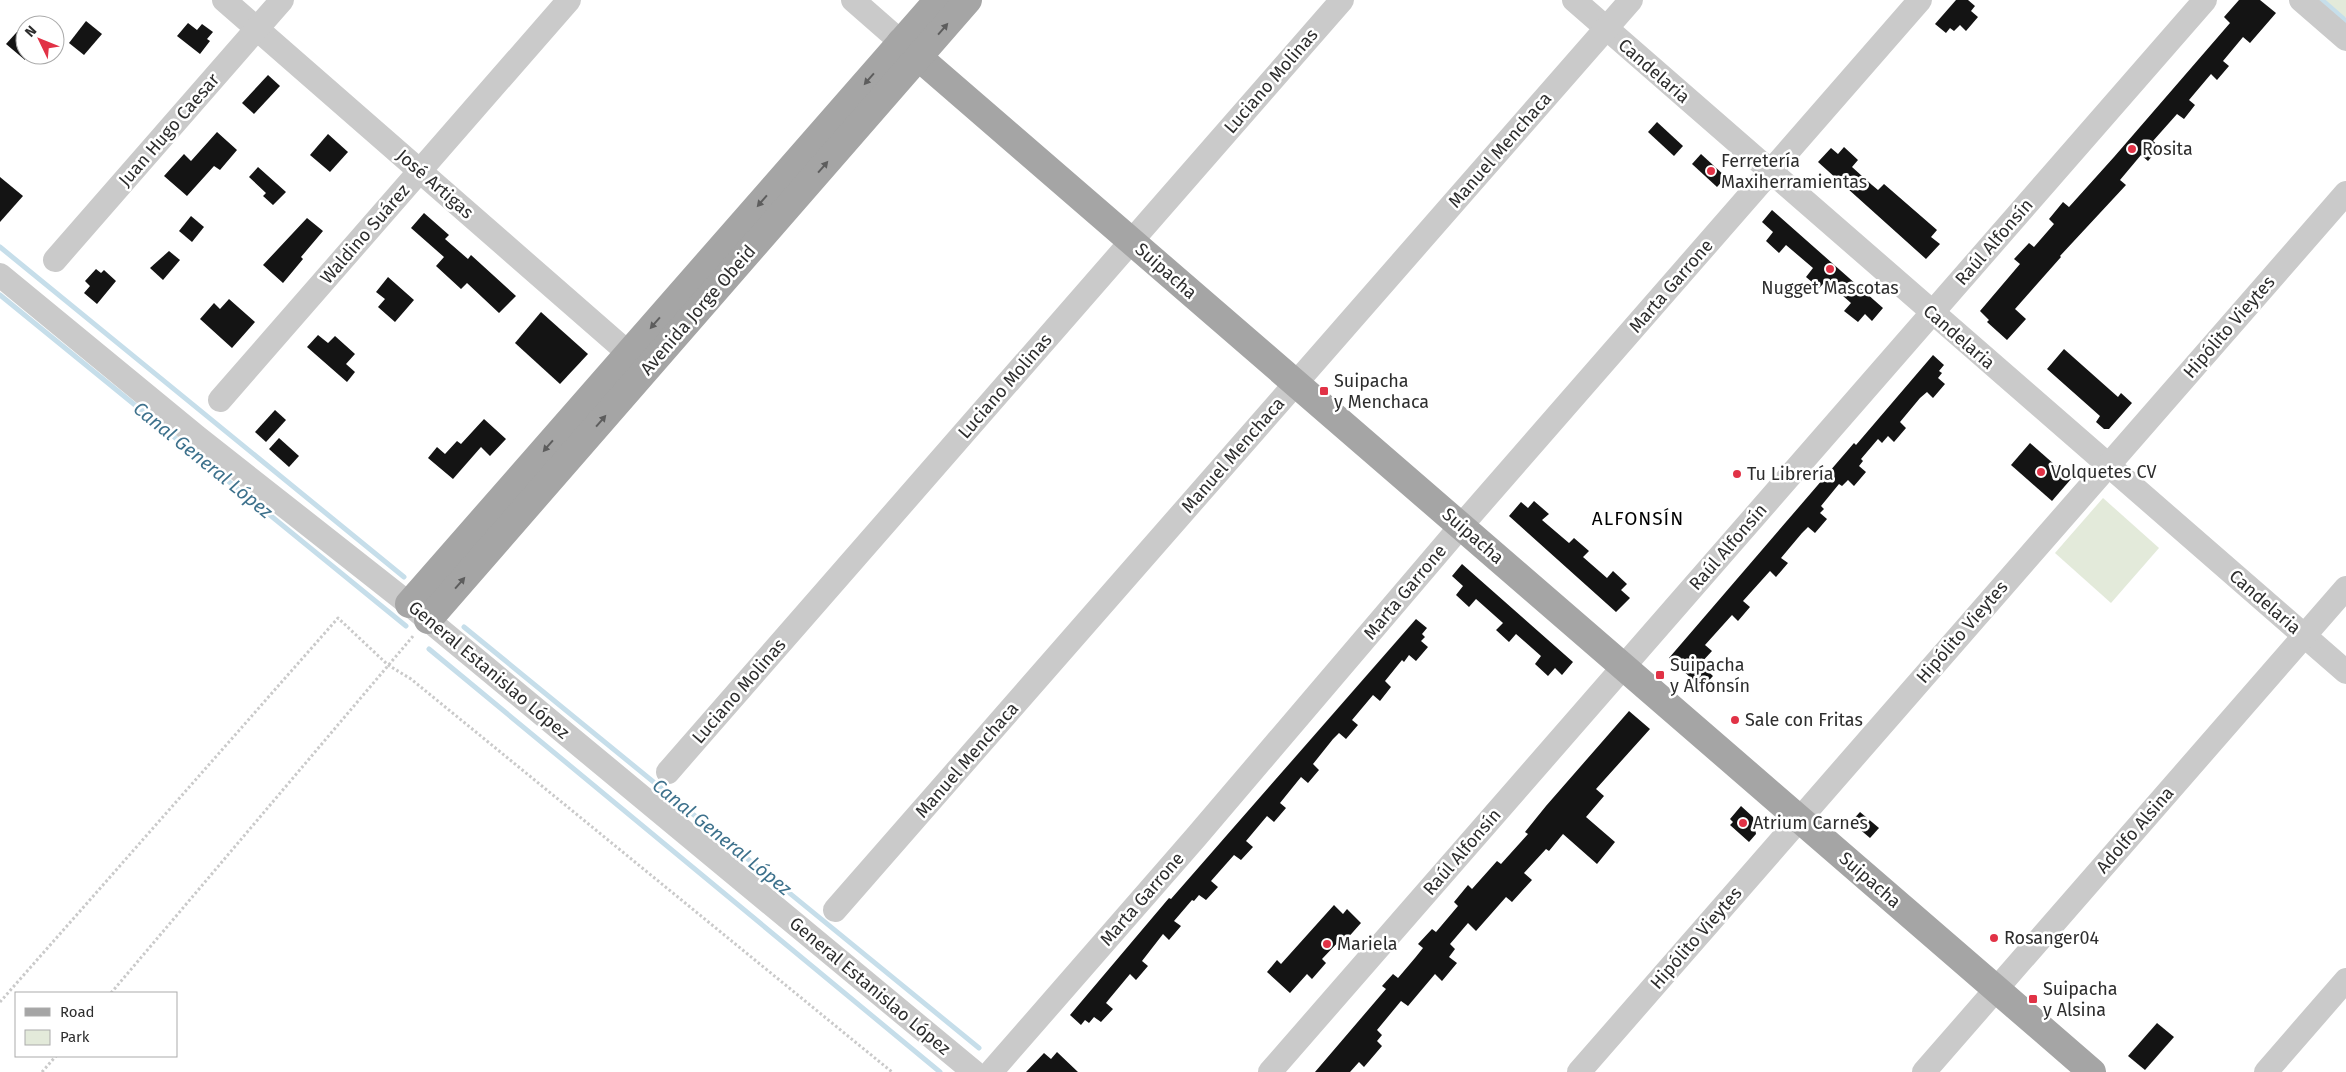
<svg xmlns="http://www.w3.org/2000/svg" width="2346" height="1072" font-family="'Fira Sans',sans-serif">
<rect width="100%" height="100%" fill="#fff"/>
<g fill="#e3eada">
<path d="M2301,0H2346V17L2335,30Z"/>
<path d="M2103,498L2159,548L2111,603L2055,553Z"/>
</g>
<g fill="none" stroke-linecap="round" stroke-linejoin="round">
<g stroke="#c6deea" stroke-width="5">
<path d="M2322,0L2346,21"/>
<path d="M0,247L404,577"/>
<path d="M0,295L406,626"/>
<path d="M464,627L979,1048"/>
<path d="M429,649L940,1072"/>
</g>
</g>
<g fill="#141414">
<path d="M1956,0H1968L1975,6L1971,11L1978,17L1966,31L1960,25L1954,31L1950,28L1946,33L1935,24Z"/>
<path d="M2239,0H2260L2276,13L2250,43L2243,37L2223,61L2229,66L2217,80L2211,74L2189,100L2195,105L2184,119L2177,114L2153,141L2160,147L2148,161L2141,155L2120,180L2126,185L2060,256L2061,257L2015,309L2026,319L2007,340L1987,322L1989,320L1980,311L2020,264L2014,259L2029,243L2034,247L2054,224L2049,219L2063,202L2069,207L2114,157L2230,23L2224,17Z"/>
<path d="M86,21L102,34L84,55L69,43Z"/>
<path d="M25,23V60L6,44Z"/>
<path d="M188,23L197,30L202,24L213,32L207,39L210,41L200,54L177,36Z"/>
<path d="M268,75L280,86L254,114L242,103Z"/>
<path d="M1657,122L1683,146L1674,156L1648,132Z"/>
<path d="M217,132L237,150L220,170L214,166L187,196L164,176L184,154L191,161Z"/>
<path d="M328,134L348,152L330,172L310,155Z"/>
<path d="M1844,147L1858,160L1852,167L1872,185L1878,190L1884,184L1937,230L1931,237L1940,244L1926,259L1818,162L1831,148L1838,154Z"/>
<path d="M1701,154L1726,177L1717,187L1692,164Z"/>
<path d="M258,167L286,192L273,205L263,196L266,193L249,177Z"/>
<path d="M0,177L23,196L0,222Z"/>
<path d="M1772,210L1883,308L1872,321L1865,314L1858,322L1844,311L1851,303L1826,281L1819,288L1806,277L1813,268L1786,245L1779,253L1766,241L1773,232L1762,222Z"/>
<path d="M424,213L449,235L445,239L468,259L471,255L516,296L499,313L467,283L461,289L436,266L444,257L411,228Z"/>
<path d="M191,216L204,227L192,242L179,231Z"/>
<path d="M307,218L323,231L301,257L303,259L283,283L263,265Z"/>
<path d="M169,251L180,260L163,280L150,268Z"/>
<path d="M96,269L101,273L104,270L116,281L97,304L84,293L90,286L85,281Z"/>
<path d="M388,277L414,300L395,322L378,307L385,299L376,292Z"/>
<path d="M229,299L255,322L232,348L200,319L214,303L220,309Z"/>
<path d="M541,312L588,354L560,384L515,343Z"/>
<path d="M318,335L328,343L335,336L355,354L346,364L355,372L347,382L307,347Z"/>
<path d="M2064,349L2118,397L2121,393L2132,403L2109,429H2104L2096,422L2100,416L2047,369Z"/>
<path d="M1933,355L1944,365L1939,371L1942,373L1938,378L1945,384L1933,398L1927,392L1920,398L1900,422L1906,428L1894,442L1888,436L1882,443L1878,439L1861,459L1863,461L1859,466L1866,472L1854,486L1848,480L1842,486L1839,484L1821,506L1824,509L1820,513L1827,519L1815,533L1808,527L1802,533L1781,558L1788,563L1776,577L1770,571L1743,601L1750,607L1738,621L1732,615L1705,645L1712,651L1700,664L1713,676L1702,688L1669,658L1854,443L1856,445Z"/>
<path d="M275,410L286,420L266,442L255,432Z"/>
<path d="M484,419L506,439L490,456L481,447L453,479L428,458L437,447L445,454L457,441L461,444Z"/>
<path d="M279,438L299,456L289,467L269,449Z"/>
<path d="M2030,443L2071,479L2052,501L2011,465Z"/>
<path d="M1534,501L1549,514L1542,520L1569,543L1574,538L1589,551L1583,557L1607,578L1613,571L1627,584L1621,590L1630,598L1616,612L1509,516L1521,502L1528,508Z"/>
<path d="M1462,564L1573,662L1562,675L1555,668L1548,676L1535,664L1541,656L1516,634L1509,642L1496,630L1503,623L1476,599L1469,607L1456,595L1463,586L1452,576Z"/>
<path d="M1416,619L1427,628L1422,634L1425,637L1421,641L1428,647L1416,661L1409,655L1404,662L1402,660L1385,681L1391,687L1380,701L1373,695L1352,720L1358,725L1346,739L1339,733L1333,739L1313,764L1319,770L1308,783L1301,777L1280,803L1286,808L1274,822L1267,816L1246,841L1253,847L1241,860L1234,855L1211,881L1218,887L1206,900L1199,895L1194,901L1192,900L1174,921L1181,926L1169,940L1163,934L1142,961L1148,966L1136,980L1130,974L1110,998L1106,1003L1113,1009L1101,1022L1094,1017L1089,1023L1085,1020L1081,1025L1070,1015L1169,898L1171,899Z"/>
<path d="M1629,711L1650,729L1596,789L1604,796L1586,817L1615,842L1597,864L1563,834L1549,851L1546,849L1524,873L1532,880L1512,902L1506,897L1476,931L1468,923L1450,944L1455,949L1449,957L1457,963L1442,981L1435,974L1408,1006L1401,1001L1377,1030L1382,1035L1377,1041L1382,1046L1364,1067L1359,1062L1350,1072H1315L1386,989L1382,986L1393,974L1398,978L1415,958L1423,948L1418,944L1432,929L1436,932L1458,906L1454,902L1468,885L1472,889L1497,861L1501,864L1528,834L1525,832L1546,806Z"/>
<path d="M1741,806L1753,817L1756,834L1749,842L1730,825L1733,822L1730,819Z"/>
<path d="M1860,812L1879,828L1870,838L1851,822Z"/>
<path d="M1334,905L1343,914L1347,909L1361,923L1345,941L1342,938L1322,959L1326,963L1312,979L1307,974L1290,993L1267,972L1277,960L1281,964Z"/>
<path d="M2157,1023L2174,1037L2145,1070L2128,1056Z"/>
<path d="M1057,1052L1078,1072H1026L1044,1053L1051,1059Z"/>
</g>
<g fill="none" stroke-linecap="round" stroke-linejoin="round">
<g stroke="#cacaca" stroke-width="3" stroke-dasharray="2.5 2.5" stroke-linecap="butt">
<path d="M111,993L414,635"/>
<path d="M0,1002L338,618L388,665L411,679L892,1072"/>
<path d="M42,1072L56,1056"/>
</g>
<g stroke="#cacaca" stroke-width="24">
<path d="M224,0L642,365"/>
<path d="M853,0L901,42"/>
<path d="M1574,0L2346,672"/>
<path d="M2301,0L2346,39"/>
<path d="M55,260L282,0"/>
<path d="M0,275L197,437L409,604L974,1072"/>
<path d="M220,400L569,0"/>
<path d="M668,772L1342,0"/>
<path d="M835,910L1631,0"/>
<path d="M991,1072L1196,837L1461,526L1920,0"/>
<path d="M1270,1072L2205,0"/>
<path d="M1579,1072L2346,193"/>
<path d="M1924,1072L2346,588"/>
<path d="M2266,1072L2346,980"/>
</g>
<g stroke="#a5a5a5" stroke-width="28">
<path d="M901,42L2092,1072"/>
<path d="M409,604L938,0"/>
<path d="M428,620L968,0"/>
</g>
</g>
<defs><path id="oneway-solid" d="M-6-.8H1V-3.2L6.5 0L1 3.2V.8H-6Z" transform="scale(1.25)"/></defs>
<g fill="#5d5d5d">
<use href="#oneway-solid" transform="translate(943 29) rotate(-49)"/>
<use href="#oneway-solid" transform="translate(869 79) rotate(131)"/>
<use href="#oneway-solid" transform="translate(823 167) rotate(-49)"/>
<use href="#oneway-solid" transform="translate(762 201) rotate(131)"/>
<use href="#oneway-solid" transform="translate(655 323) rotate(131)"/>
<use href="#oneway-solid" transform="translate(601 421) rotate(-49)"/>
<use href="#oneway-solid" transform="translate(548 446) rotate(131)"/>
<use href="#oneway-solid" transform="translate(460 583) rotate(-49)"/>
</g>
<g fill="#e13246" stroke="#fff" stroke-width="2">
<circle cx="2132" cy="149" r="5"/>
<circle cx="1711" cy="171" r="5"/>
<circle cx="1830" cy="269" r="5"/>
<rect x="1319" y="386" width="10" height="10" rx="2.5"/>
<circle cx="2041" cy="472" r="5"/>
<circle cx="1737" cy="474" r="5"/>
<rect x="1655" y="670" width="10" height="10" rx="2.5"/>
<circle cx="1735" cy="720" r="5"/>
<circle cx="1743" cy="823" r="5"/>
<circle cx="1994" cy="938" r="5"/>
<circle cx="1327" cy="944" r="5"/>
<rect x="2028" y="994" width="10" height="10" rx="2.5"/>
</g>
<g text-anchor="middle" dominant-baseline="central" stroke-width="5" stroke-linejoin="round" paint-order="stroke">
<g font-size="18" fill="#2d2d2d" stroke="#fff">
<text transform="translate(1654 71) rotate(41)">Candelaria</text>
<text transform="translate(1271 81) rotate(-49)">Luciano Molinas</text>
<text transform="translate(169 130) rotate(-49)">Juan Hugo Caesar</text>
<text transform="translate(1500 150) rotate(-49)">Manuel Menchaca</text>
<text transform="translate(435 184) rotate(41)">José Artigas</text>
<text transform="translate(365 234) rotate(-49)">Waldino Suárez</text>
<text transform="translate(1994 242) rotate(-49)">Raúl Alfonsín</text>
<text transform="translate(1166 271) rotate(41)">Suipacha</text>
<text transform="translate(1671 286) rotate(-49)">Marta Garrone</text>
<text transform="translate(698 310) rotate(-49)">Avenida Jorge Obeid</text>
<text transform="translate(2229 327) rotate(-49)">Hipólito Vieytes</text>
<text transform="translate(1959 337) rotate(41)">Candelaria</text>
<text transform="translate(1005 386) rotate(-49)">Luciano Molinas</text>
<text transform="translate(1233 455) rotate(-49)">Manuel Menchaca</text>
<text transform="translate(1473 536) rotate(41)">Suipacha</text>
<text transform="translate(1728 547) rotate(-49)">Raúl Alfonsín</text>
<text transform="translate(1405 592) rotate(-50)">Marta Garrone</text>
<text transform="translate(2265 602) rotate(41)">Candelaria</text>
<text transform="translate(1962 632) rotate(-49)">Hipólito Vieytes</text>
<text transform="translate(489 670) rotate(40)">General Estanislao López</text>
<text transform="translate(739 691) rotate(-49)">Luciano Molinas</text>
<text transform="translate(967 760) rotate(-49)">Manuel Menchaca</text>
<text transform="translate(2135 830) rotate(-49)">Adolfo Alsina</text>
<text transform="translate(1462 852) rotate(-49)">Raúl Alfonsín</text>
<text transform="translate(1870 880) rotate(41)">Suipacha</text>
<text transform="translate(1142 899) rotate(-49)">Marta Garrone</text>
<text transform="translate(1696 938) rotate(-49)">Hipólito Vieytes</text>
<text transform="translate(870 986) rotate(40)">General Estanislao López</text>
</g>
<g font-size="18" fill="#2d2d2d" stroke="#fff" text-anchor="start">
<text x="2142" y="149">Rosita</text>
<text x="1721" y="161">Ferretería<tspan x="1721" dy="21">Maxiherramientas</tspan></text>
<text x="1830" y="288" text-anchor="middle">Nugget Mascotas</text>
<text x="1334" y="381">Suipacha<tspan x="1334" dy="21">y Menchaca</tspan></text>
<text x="2051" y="472">Volquetes CV</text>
<text x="1747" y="474">Tu Librería</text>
<text x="1670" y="665">Suipacha<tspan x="1670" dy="21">y Alfonsín</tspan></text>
<text x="1745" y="720">Sale con Fritas</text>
<text x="1753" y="823">Atrium Carnes</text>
<text x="2004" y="938">Rosanger04</text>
<text x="1337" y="944">Mariela</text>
<text x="2043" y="989">Suipacha<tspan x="2043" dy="21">y Alsina</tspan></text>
</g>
<g font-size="19" font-style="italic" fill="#3d718c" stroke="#fff">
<text transform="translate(203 460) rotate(39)">Canal General López</text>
<text transform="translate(722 837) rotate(39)">Canal General López</text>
</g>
<g font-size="19" letter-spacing="1" fill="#000" stroke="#fff">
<text x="1638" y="518">ALFONSÍN</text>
</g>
</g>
<rect x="15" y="992" width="162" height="65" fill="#ffffff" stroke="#ababab"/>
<rect x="25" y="1008" width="25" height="8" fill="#a5a5a5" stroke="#ababab"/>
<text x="60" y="1017" font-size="15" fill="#2d2d2d">Road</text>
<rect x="25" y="1030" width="25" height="15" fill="#e3eada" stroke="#ababab"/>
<text x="60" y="1042" font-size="15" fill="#2d2d2d">Park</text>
<g transform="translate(40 40) rotate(313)"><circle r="24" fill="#ffffff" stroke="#ababab"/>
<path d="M0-4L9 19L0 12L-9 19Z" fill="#e13246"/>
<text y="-8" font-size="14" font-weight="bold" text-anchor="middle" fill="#2d2d2d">N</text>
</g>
</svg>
